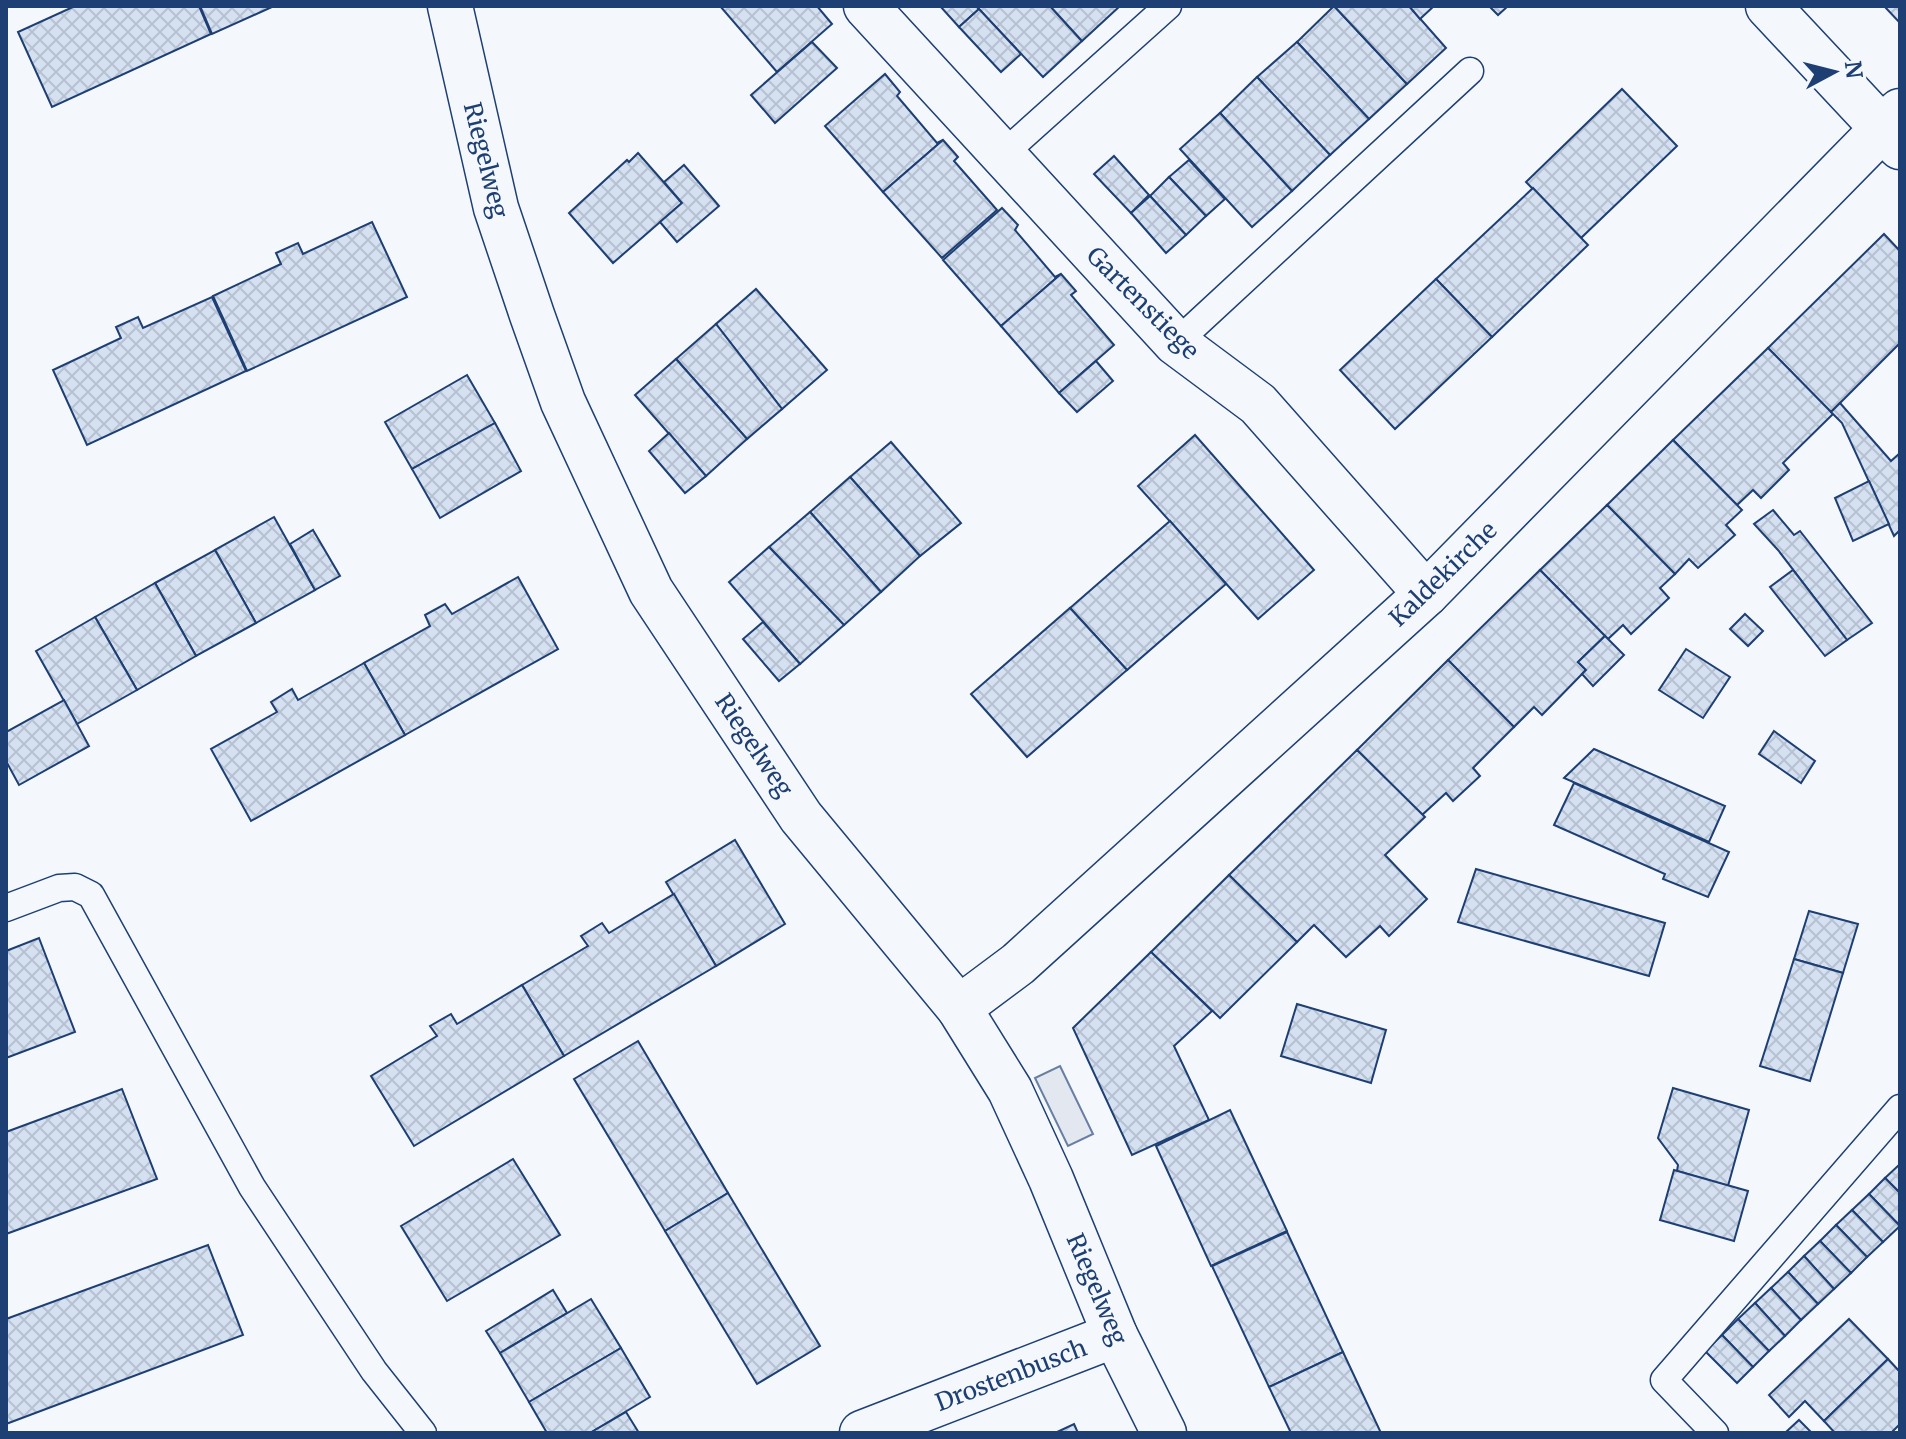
<svg xmlns="http://www.w3.org/2000/svg" width="1906" height="1439" font-family="Merriweather,serif">
<defs>
<pattern id="building-cross-hatch" width="8" height="8" patternUnits="userSpaceOnUse" patternTransform="scale(2)"><rect width="8" height="8" fill="#d5e0f0"/><path d="M0 0l8 8M0 8l8-8" fill="none" stroke="#b6c1d1"/></pattern>
</defs>
<rect width="100%" height="100%" fill="#f4f7fb"/>
<path fill="#e3e8f0" stroke="#687fa3" stroke-width="2" d="M1060,1066L1093,1134L1068,1146L1035,1078Z"/>
<g fill="url(#building-cross-hatch)" stroke="#1d3f73" stroke-width="2">
<path d="M75,6H199L211,34L52,107L18,32Z"/>
<path d="M200,6H274L212,34Z"/>
<path d="M720,6H817L832,24L777,72Z"/>
<path d="M940,6H976L979,9L959,27Z"/>
<path d="M976,6H1050L1082,41L1043,77Z"/>
<path d="M1050,6H1120L1082,41Z"/>
<path d="M1334,6L1407,84L1369,119L1297,42Z"/>
<path d="M1334,6H1409L1446,48L1407,84Z"/>
<path d="M1409,6H1434L1420,19Z"/>
<path d="M1489,6H1508L1498,15Z"/>
<path d="M1884,6H1900V23Z"/>
<path d="M979,9L1021,54L1001,72L959,27Z"/>
<path d="M812,42L837,68L775,123L751,95Z"/>
<path d="M1297,42L1369,119L1330,155L1257,77Z"/>
<path d="M885,74L900,92L897,96L937,143L943,140L883,192L825,126Z"/>
<path d="M1257,77L1330,155L1292,191L1220,113Z"/>
<path d="M1622,89L1677,146L1581,238L1526,182Z"/>
<path d="M1220,113L1292,191L1252,227L1180,149Z"/>
<path d="M943,140L958,157L954,161L997,210L942,258L883,192Z"/>
<path d="M638,153L682,203L613,263L569,213L627,160L629,162Z"/>
<path d="M1114,156L1149,195L1131,213L1094,174Z"/>
<path d="M1189,160L1225,199L1206,216L1169,177Z"/>
<path d="M684,165L719,206L677,242L660,222L682,203L664,182Z"/>
<path d="M1169,177L1206,216L1186,235L1150,196Z"/>
<path d="M1533,188L1588,245L1492,337L1436,279Z"/>
<path d="M1150,196L1186,235L1166,253L1131,213Z"/>
<path d="M1002,208L1018,225L1015,230L1055,277L1061,274L1001,326L943,260Z"/>
<path d="M372,222L407,297L247,371L213,296L281,264L276,253L298,243L303,254Z"/>
<path d="M1884,234L1900,251V343L1831,412L1768,348Z"/>
<path d="M1061,274L1076,291L1071,295L1114,345L1059,393L1001,326Z"/>
<path d="M1436,279L1492,337L1395,429L1340,370Z"/>
<path d="M756,289L827,370L782,409L716,324Z"/>
<path d="M212,297L246,371L87,445L53,370L121,338L116,327L138,317L143,328Z"/>
<path d="M716,324L782,409L747,439L676,359Z"/>
<path d="M1768,348L1833,414L1783,463L1789,470L1761,498L1753,490L1737,505L1673,440Z"/>
<path d="M676,359L747,439L706,476L635,395Z"/>
<path d="M1096,361L1113,381L1077,412L1059,393Z"/>
<path d="M467,375L495,423L412,469L385,422Z"/>
<path d="M1840,403L1891,461L1900,453V530L1894,536L1842,423L1831,412Z"/>
<path d="M495,423L521,471L440,518L412,469Z"/>
<path d="M669,433L706,476L685,493L649,451Z"/>
<path d="M1195,435L1314,570L1258,619L1138,486Z"/>
<path d="M1673,440L1742,510L1726,525L1735,535L1698,568L1689,559L1675,574L1607,505Z"/>
<path d="M891,442L961,523L920,556L850,477Z"/>
<path d="M850,477L920,556L881,592L810,512Z"/>
<path d="M1869,481L1889,524L1853,541L1835,498Z"/>
<path d="M1607,505L1675,574L1660,588L1669,598L1631,634L1623,625L1608,639L1540,570Z"/>
<path d="M1773,510L1794,535L1800,531L1872,623L1847,640L1778,550L1754,524Z"/>
<path d="M810,512L881,592L844,625L769,547Z"/>
<path d="M274,517L315,590L256,623L215,550Z"/>
<path d="M1170,521L1226,584L1127,670L1070,608Z"/>
<path d="M313,530L340,576L315,590L290,544Z"/>
<path d="M769,547L844,625L800,664L729,582Z"/>
<path d="M215,550L256,623L196,656L155,583Z"/>
<path d="M1540,570L1605,636L1578,662L1586,670L1542,715L1534,707L1514,727L1448,660Z"/>
<path d="M1793,570L1847,640L1825,656L1770,587Z"/>
<path d="M518,577L558,649L405,735L364,663L430,626L425,615L445,604L452,614Z"/>
<path d="M155,583L196,656L137,690L95,617Z"/>
<path d="M1070,608L1127,670L1027,757L971,694Z"/>
<path d="M1745,614L1763,631L1748,646L1730,629Z"/>
<path d="M95,617L137,690L77,724L36,651Z"/>
<path d="M763,622L800,664L779,681L743,639Z"/>
<path d="M1605,636L1624,655L1593,686L1582,674L1586,670L1578,662Z"/>
<path d="M1686,649L1730,677L1703,718L1659,690Z"/>
<path d="M1448,660L1514,727L1473,768L1480,776L1453,801L1446,793L1422,815L1357,750Z"/>
<path d="M364,663L405,735L251,821L211,749L277,712L271,702L292,689L298,700Z"/>
<path d="M64,700L89,746L19,785L6,761V732Z"/>
<path d="M1774,731L1815,761L1801,783L1759,754Z"/>
<path d="M1594,749L1725,806L1709,842L1564,778Z"/>
<path d="M1357,750L1425,817L1385,855L1427,899L1389,936L1380,926L1346,957L1314,925L1297,942L1229,875Z"/>
<path d="M1574,783L1729,852L1708,897L1663,879L1665,874L1554,825Z"/>
<path d="M735,840L785,924L716,966L666,882Z"/>
<path d="M1476,869L1665,923L1649,976L1458,922Z"/>
<path d="M1229,875L1297,942L1220,1018L1151,952Z"/>
<path d="M674,894L716,966L564,1056L522,985L588,946L581,936L602,923L609,933Z"/>
<path d="M1809,911L1858,924L1843,973L1794,959Z"/>
<path d="M39,938L75,1032L6,1058V951Z"/>
<path d="M1151,952L1212,1011L1174,1046L1209,1120L1132,1155L1073,1028Z"/>
<path d="M1794,959L1843,973L1810,1081L1760,1066Z"/>
<path d="M522,985L564,1056L414,1146L371,1076L437,1036L430,1026L451,1014L457,1024Z"/>
<path d="M1297,1004L1386,1030L1371,1083L1281,1056Z"/>
<path d="M638,1041L728,1193L665,1231L574,1079Z"/>
<path d="M1673,1088L1749,1110L1728,1186L1677,1171L1678,1165L1658,1138Z"/>
<path d="M122,1089L157,1179L6,1234V1132Z"/>
<path d="M1230,1110L1287,1231L1211,1266L1156,1146Z"/>
<path d="M513,1159L560,1235L447,1301L401,1226Z"/>
<path d="M1900,1164V1193L1885,1178Z"/>
<path d="M1674,1170L1748,1191L1734,1241L1660,1220Z"/>
<path d="M1885,1178L1900,1193V1226L1869,1194Z"/>
<path d="M728,1193L820,1346L757,1384L665,1231Z"/>
<path d="M1869,1194L1900,1226L1883,1242L1852,1210Z"/>
<path d="M1852,1210L1883,1242L1867,1257L1836,1225Z"/>
<path d="M1836,1225L1867,1257L1851,1273L1820,1241Z"/>
<path d="M1287,1232L1343,1352L1269,1387L1212,1266Z"/>
<path d="M1820,1241L1851,1273L1834,1289L1804,1256Z"/>
<path d="M208,1245L243,1335L6,1424V1319Z"/>
<path d="M1804,1256L1834,1289L1818,1304L1788,1272Z"/>
<path d="M1788,1272L1818,1304L1801,1320L1771,1288Z"/>
<path d="M1771,1288L1801,1320L1785,1336L1755,1303Z"/>
<path d="M553,1290L567,1313L500,1353L486,1331Z"/>
<path d="M591,1299L621,1348L529,1402L500,1353Z"/>
<path d="M1755,1303L1785,1336L1769,1351L1738,1319Z"/>
<path d="M1738,1319L1769,1351L1753,1367L1722,1335Z"/>
<path d="M1849,1319L1888,1359L1824,1421L1805,1401L1789,1417L1769,1395Z"/>
<path d="M1722,1335L1753,1367L1737,1383L1705,1351Z"/>
<path d="M621,1348L650,1397L590,1433H547L529,1402Z"/>
<path d="M1343,1352L1381,1433H1291L1269,1387Z"/>
<path d="M1888,1359L1900,1372V1424L1891,1433H1835L1824,1421Z"/>
<path d="M626,1412L639,1433H590Z"/>
<path d="M1799,1420L1811,1432L1785,1433Z"/>
<path d="M1074,1424L1078,1433H1055Z"/>
</g>
<g fill="none" stroke-linecap="round" stroke-linejoin="round">
<defs>
<g id="lane">
<path d="M1002,155L1168,6"/>
<path d="M1176,343L1470,71"/>
<path d="M6,908L59,888L75,887L91,895L252,1187L374,1371L423,1433"/>
<path d="M1715,1433L1664,1380L1900,1108"/>
</g>
<g id="street">
<path d="M450,6L496,208L532,315L563,402L651,591L801,817L959,1008L1010,1090L1051,1179L1115,1335L1164,1433"/>
<path d="M866,6L1176,343L1258,404L1426,594"/>
<path d="M1768,6L1900,147"/>
<path d="M959,1008L1018,964L1426,594L1900,111"/>
<path d="M862,1433L1115,1335"/>
</g>
</defs>
<use href="#lane" stroke="#1d3f73" stroke-width="29"/>
<use href="#street" stroke="#1d3f73" stroke-width="47"/>
<use href="#lane" stroke="#f4f7fb" stroke-width="26"/>
<use href="#street" stroke="#f4f7fb" stroke-width="44"/>
</g>
<g text-anchor="middle" dominant-baseline="central" stroke-width="6" stroke-linejoin="round" paint-order="stroke">
<g font-size="24" fill="#1d3f73" stroke="#f4f7fb">
<text transform="translate(486 160) rotate(76)">Riegelweg</text>
<text transform="translate(1143 303) rotate(45)">Gartenstiege</text>
<text transform="translate(1443 574) rotate(-44)">Kaldekirche</text>
<text transform="translate(754 745) rotate(56)">Riegelweg</text>
<text transform="translate(1097 1289) rotate(67)">Riegelweg</text>
<text transform="translate(1011 1375) rotate(-21)">Drostenbusch</text>
</g>
</g>
<rect width="1906" height="1439" fill="none" stroke="#1d3f73" stroke-width="16"/>
<g transform="translate(1834 72) rotate(83)" stroke="#f4f7fb" stroke-width="6" paint-order="stroke">
<path d="M0-6L14 30L0 20L-14 30Z" fill="#1d3f73"/>
<text y="-12" font-size="22" font-weight="bold" text-anchor="middle" fill="#1d3f73">N</text>
</g>
</svg>
